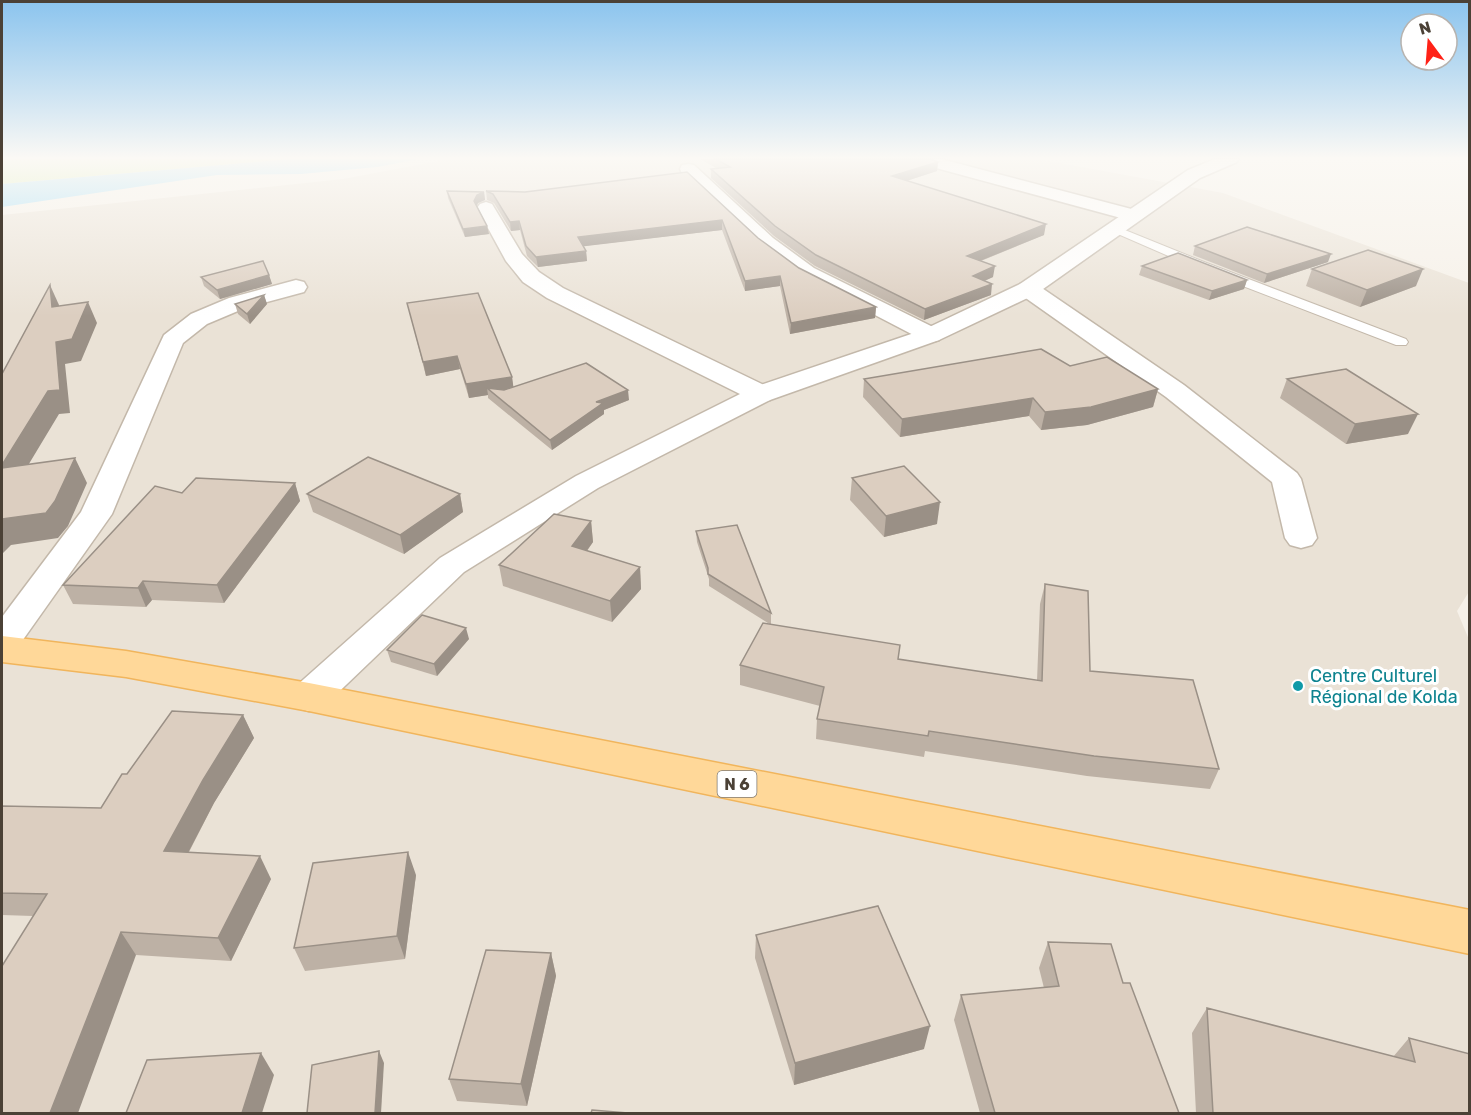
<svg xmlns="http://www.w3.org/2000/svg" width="1471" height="1115" font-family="Rubik,sans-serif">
<rect width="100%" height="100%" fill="#f6f1e9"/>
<path fill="#eae2d6" d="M449,159H1038L1223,193L1469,283L1470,590L1457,611L1470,642L1469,1113H2V215L343,179Z"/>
<path fill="#d7eeae" d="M2,159H291L2,184Z"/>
<path fill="#a0ddf8" d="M291,159H419L377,167L301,174L217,175L2,207V184Z"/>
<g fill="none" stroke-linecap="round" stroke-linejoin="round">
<defs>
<path id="service" d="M1115,226L1204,262L1406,339L1408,342L1406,345H1396L1196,268L1111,231L1109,229Z"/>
<g id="minor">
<path d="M912,159H941L1139,211L1141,215L1139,219L1132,221L914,162Z"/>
<path d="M688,164L694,165L773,238L814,268L939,330L943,335L939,340L931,342L923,340L800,276L759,246L682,173L680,169L682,165Z"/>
<path d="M486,202L492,204L522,254L539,272L563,288L770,388L774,394L770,400L761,402L752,400L547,298L523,282L506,261L477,208L480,204Z"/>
<path d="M296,280L304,282L307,287L304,292L245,308L207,324L183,343L112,514L15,651L2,654V617L81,512L164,335L191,314L229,298Z"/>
<path d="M1028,282L1036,284L1184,385L1297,473L1301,479L1317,538L1312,545L1301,548L1290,545L1285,538L1272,482L1166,397L1020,294L1017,289L1020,284Z"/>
</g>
<path id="tertiary" d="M1215,159H1239L1237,162L1200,178L1036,294L939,340L770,400L598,488L464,572L323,707L309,711L295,707L290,697L295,687L440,558L576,476L752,388L923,330L1020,284L1188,170Z"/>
<path id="primary" d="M2,636L126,651L309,683L1470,910V954L309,711L126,677L2,662Z"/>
</defs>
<use href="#service" stroke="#c3b8aa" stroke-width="2"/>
<use href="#minor" stroke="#c3b8aa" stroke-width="3"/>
<use href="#tertiary" stroke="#c3b8aa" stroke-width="3"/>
<use href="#primary" stroke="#f1b55c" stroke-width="3"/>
<use href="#service" fill="#fff" fill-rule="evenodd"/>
<use href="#minor" fill="#fff" fill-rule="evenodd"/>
<use href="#tertiary" fill="#fff" fill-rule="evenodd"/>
<use href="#primary" fill="#ffd899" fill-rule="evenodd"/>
</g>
<g fill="#bdb1a5">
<path d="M700,159H930L938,162L937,171L906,181L1044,235L981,261L993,277L984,281L991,295L924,320L815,266L774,236L711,178V169L716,168Z"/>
<path d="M687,172L758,238L799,268L876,307L875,318L790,334L780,286L745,291L722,230L583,246L586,251L587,261L538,267L527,256L520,230L511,231L494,203L487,200L486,191L525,192Z"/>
<path d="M447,191L484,192L485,200L478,203L477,206L487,226L489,234L465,237L448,198Z"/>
<path d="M1195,246L1328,262L1264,283L1193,255Z"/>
<path d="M1142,266L1247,280L1244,289L1209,300L1139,275Z"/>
<path d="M1312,269L1416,286L1360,307L1306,286Z"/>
<path d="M269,275L272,284L220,299L204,286L201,277Z"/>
<path d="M264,295L267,304L250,324L238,314L235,304Z"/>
<path d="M407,303L512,377L513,387L629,400L604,410V414L552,450L488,398V395L469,398L460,369L426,376Z"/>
<path d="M1070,366L1158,389L1153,407L1087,425L1041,430L1029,416L900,437L863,397L864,379Z"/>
<path d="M1287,379L1408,434L1346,444L1280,398Z"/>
<path d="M852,478L937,524L884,537L850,500Z"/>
<path d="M295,483L300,501L224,603L152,600L146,607L73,604L63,585L182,493Z"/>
<path d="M307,494H460L463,512L404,554L313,512Z"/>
<path d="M591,521L593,542L587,551L640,567L641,589L612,622L503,586L499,565Z"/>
<path d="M696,531L771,613V625L898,659L1037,681L1040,604L1045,584L1090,671L1219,769L1210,789L1087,776L925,751L924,757L816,739L817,719L820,706L740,685V665L771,625L709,586V579L697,542Z"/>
<path d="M469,639L437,676L391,662L387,650Z"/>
<path d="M243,715L254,738L214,803L189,852L271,879L231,961L136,955L33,916L2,915V806L101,808L127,774Z"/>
<path d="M416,875L405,959L305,971L294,948Z"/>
<path d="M756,935L924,1049L794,1085L755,958Z"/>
<path d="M1048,942L1123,983L1179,1113H980L954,1020L961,995L1044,988L1039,968Z"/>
<path d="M551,953L556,976L527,1106L457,1101L449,1079Z"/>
<path d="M1207,1008L1393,1057L1409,1038L1470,1113H1196L1192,1033Z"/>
</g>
<g fill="#9a9086">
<path d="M938,162L937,171L891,186L892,176Z"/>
<path d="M484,192L485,200L478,203L475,209L474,201L477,195Z"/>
<path d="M722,220V230L578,247V237Z"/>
<path d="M519,221L520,230L511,231L510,222Z"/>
<path d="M1046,224L1044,235L965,267L967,256Z"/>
<path d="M487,226L489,234L465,237L463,229Z"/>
<path d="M586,251L587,261L538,267L536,257Z"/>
<path d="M1331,254L1328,262L1264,283L1267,274Z"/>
<path d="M995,266L993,277L971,287L973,276Z"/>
<path d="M1423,269L1416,286L1360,307L1367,290Z"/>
<path d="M269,275L272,284L220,299L217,290Z"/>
<path d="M780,276V286L745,291V281Z"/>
<path d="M1247,280L1244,289L1209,300L1212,291Z"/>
<path d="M992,284L991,295L924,320L925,309Z"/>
<path d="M50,285L59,305L61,328L52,307Z"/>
<path d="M264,295L267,304L250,324L247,314Z"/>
<path d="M88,302L97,323L81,361L65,364L70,413L59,414L12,492L2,473V465L56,342Z"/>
<path d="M876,307L875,318L790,334L791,323Z"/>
<path d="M457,356L460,369L426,376L423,362Z"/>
<path d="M512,377L514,391L487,388L488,395L469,398L466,384Z"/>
<path d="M1158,389L1153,407L1087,425L1041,430L1045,412Z"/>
<path d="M628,390L629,400L604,410V414L552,450L550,440L596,402Z"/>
<path d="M1033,398L1029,416L900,437L902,419Z"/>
<path d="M1418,414L1408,434L1346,444L1355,424Z"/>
<path d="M75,458L87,483L68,526L58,538L11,545L2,554V519Z"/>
<path d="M295,483L300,501L224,603L217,585Z"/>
<path d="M460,494L463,512L404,554L400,535Z"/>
<path d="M940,502L937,524L884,537L886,516Z"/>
<path d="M591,521L593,542L575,567L572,546Z"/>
<path d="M640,567L641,589L612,622L610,601Z"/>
<path d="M143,581L152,600L146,607L138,588Z"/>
<path d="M466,628L469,639L437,676L434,664Z"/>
<path d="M243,715L254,738L214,803L177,874L164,851L203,780Z"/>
<path d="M408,852L416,875L405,959L397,936Z"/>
<path d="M260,856L271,879L231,961L218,938Z"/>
<path d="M121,932L136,955L78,1113H50Z"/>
<path d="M551,953L556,976L527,1106L521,1084Z"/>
<path d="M930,1026L924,1049L794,1085L795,1063Z"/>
<path d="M379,1051L384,1063L381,1113H375Z"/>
<path d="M261,1053L274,1075L262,1113H242Z"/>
</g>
<g fill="#dccec0" stroke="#9a9086" stroke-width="1.5">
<path d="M716,159H930L938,162L892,176L1046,224L967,256L995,266L973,276L992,284L925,309L816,255L775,226L711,169L730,167Z"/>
<path d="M687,172L758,238L799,268L876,307L791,323L780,276L745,281L722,220L578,237L586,251L536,257L526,246L519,221L510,222L493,194L486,191L525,192Z"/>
<path d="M447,191L484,192L477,195L474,201L487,226L463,229Z"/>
<path d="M1247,227L1331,254L1267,274L1195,246Z"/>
<path d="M1368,250L1423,269L1367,290L1312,269Z"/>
<path d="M1178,253L1247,280L1212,291L1142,266Z"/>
<path d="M263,261L269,275L217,290L201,277Z"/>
<path d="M50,285L52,307L88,302L72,339L56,342L60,390L48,391L2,465V374Z"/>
<path d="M478,293L512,377L466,384L457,356L423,362L407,303Z"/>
<path d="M264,295L247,314L235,304Z"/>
<path d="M1041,349L1070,366L1107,357L1158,389L1091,407L1045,412L1033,398L902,419L864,379Z"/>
<path d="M586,363L628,390L596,402L603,403L550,440L487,388L504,390Z"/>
<path d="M1346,369L1418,414L1355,424L1287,379Z"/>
<path d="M368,457L460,494L400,535L307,494Z"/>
<path d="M75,458L55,501L46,513L2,519V468Z"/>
<path d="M904,466L940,502L886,516L852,478Z"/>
<path d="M196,478L295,483L217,585L143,581L138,588L63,585L155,486L182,493Z"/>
<path d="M554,514L591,521L572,546L640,567L610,601L499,565Z"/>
<path d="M737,525L771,613L708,574V568L696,531Z"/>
<path d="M1045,584L1088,591L1090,671L1193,680L1219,769L1094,756L929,731L928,736L817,719L824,687L740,665L763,623L900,645L898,659L1042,681Z"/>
<path d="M422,615L466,628L434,664L387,650Z"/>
<path d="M172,711L243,715L203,780L164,851L260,856L218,938L121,932L50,1113H2V966L47,894L2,893V806L101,808L122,774H127Z"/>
<path d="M408,852L397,936L294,948L313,863Z"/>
<path d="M878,906L930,1026L795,1063L756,935Z"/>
<path d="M1048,942L1111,944L1123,983H1130L1179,1113H995L961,995L1059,986Z"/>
<path d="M486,950L551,953L521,1084L449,1079Z"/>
<path d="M1207,1008L1415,1062L1409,1038L1470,1054V1113H1213Z"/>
<path d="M379,1051L375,1113H307L312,1065Z"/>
<path d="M261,1053L242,1113H126L147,1060Z"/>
<path d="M592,1110L628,1113H591Z"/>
</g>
<linearGradient id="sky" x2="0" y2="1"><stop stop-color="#8bc4ee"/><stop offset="0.5" stop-color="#fbf9f5"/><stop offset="1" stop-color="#fbf9f5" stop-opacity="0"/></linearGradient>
<rect width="1471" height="316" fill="url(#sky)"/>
<circle fill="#0f9aa8" stroke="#fff" stroke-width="2" cx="1298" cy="686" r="6"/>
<g text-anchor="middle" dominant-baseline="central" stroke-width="6" stroke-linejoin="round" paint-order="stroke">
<rect fill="#fff" stroke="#817a72" stroke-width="1.5" x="717.5" y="771" width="39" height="26" rx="4.5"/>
<g font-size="16" font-weight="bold" fill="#4b4136">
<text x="737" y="784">N 6</text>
</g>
<g font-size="18" fill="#0d838f" stroke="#fff" text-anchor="start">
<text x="1310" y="676">Centre Culturel<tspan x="1310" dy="21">Régional de Kolda</tspan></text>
</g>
</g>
<rect width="1471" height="1115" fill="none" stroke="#4b4136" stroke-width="6"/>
<g transform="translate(1429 42) rotate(344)"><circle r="28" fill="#ffffff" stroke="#b7b3af" stroke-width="1.5"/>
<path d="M0-4.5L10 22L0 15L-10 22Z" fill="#ff2217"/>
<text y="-9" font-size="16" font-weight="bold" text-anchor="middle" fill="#4b4136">N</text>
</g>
</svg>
